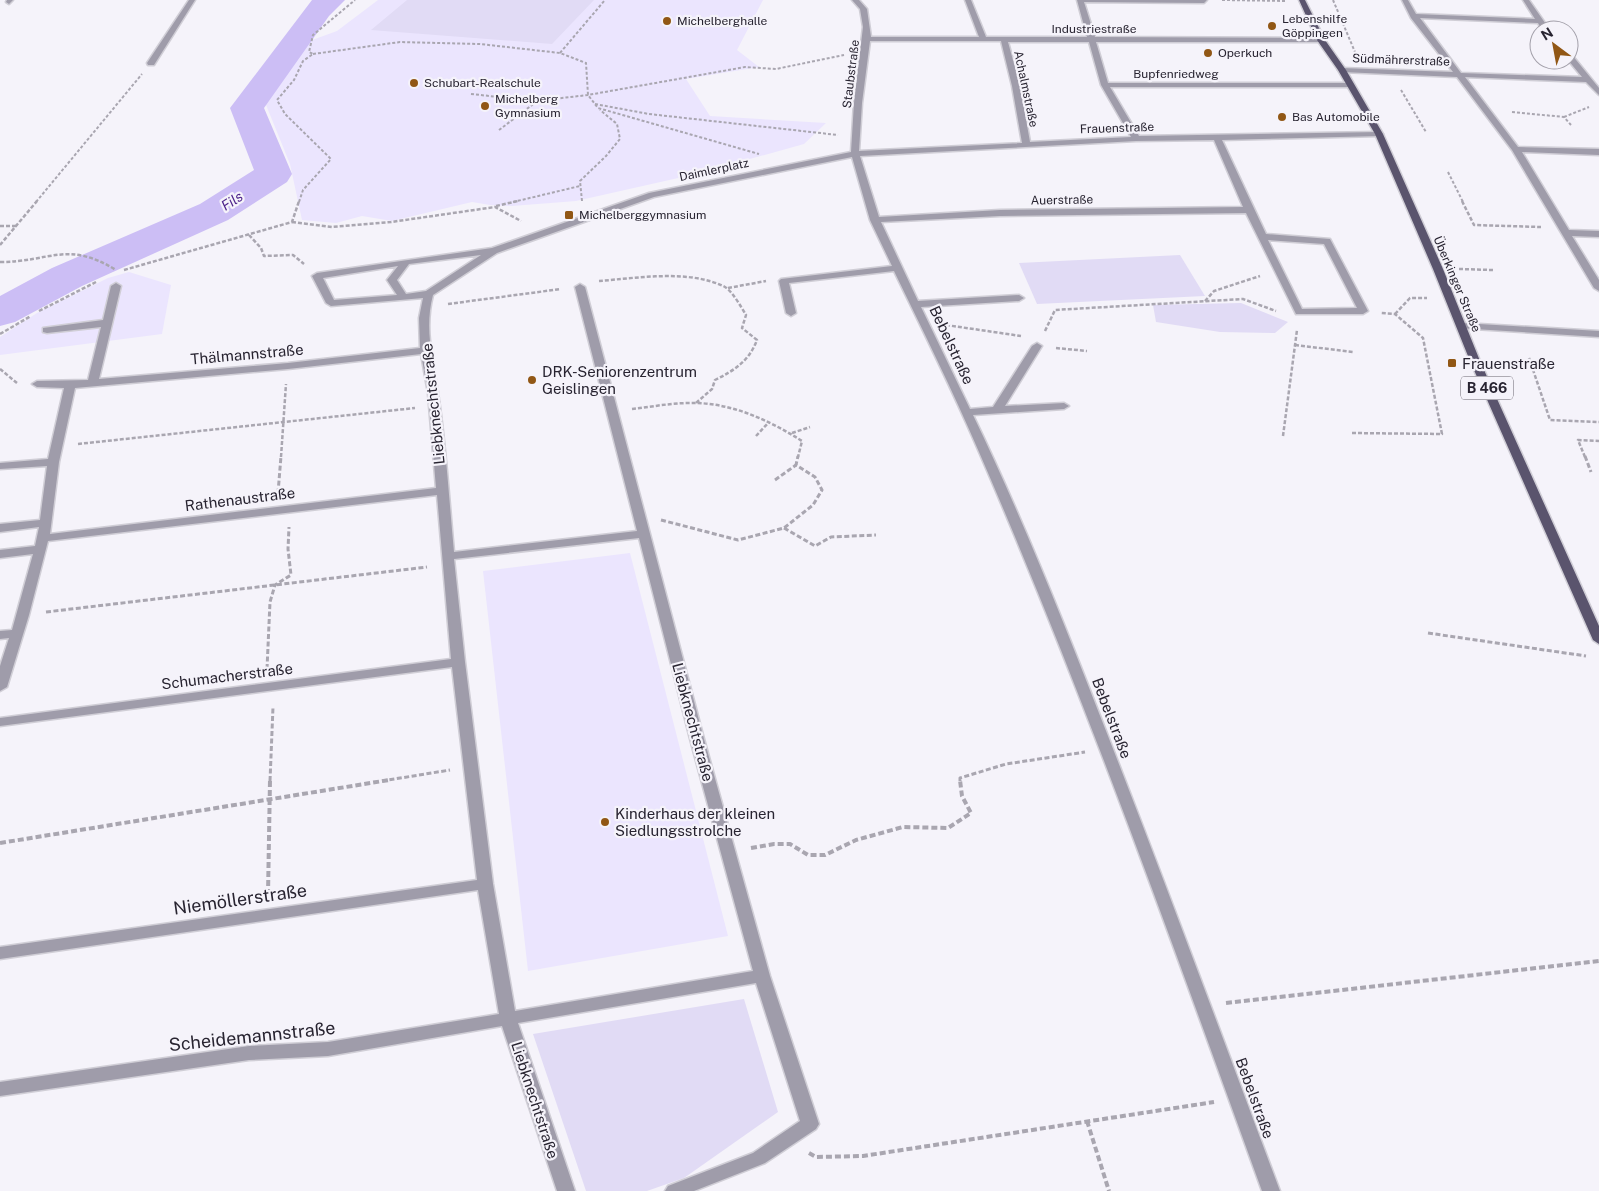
<svg xmlns="http://www.w3.org/2000/svg" width="1599" height="1191" font-family="'Public Sans',sans-serif">
<rect width="100%" height="100%" fill="#f5f3fa"/>
<g fill="#ebe5fe">
<path d="M378,0H763L737,50L759,67L686,79L710,116L826,123L804,144L696,174L576,201L512,206L490,205L472,202L392,221L362,216L336,223L302,220L290,164L262,95L279,52L337,31Z"/>
<path d="M129,272L171,285L162,334L0,355V337L37,313L108,278Z"/>
<path d="M630,553L728,936L528,971L483,571Z"/>
</g>
<g fill="#e1dbf5">
<path d="M407,0H594L552,44L371,30Z"/>
<path d="M1180,255L1205,296L1037,304L1019,263Z"/>
<path d="M1241,303L1288,322L1275,333L1220,332L1156,322L1153,305Z"/>
<path d="M744,999L778,1112L684,1178L647,1191H586L533,1034Z"/>
</g>
<g fill="none" stroke-linecap="round" stroke-linejoin="round">
<path fill="#ccbef5" fill-rule="evenodd" d="M312,0H345L329,16L264,108L292,174L287,182L228,220L82,286L15,322L0,326V296L52,268L200,204L254,170L230,108Z"/>
<defs>
<g id="minor">
<path d="M7,0H13L9,4L6,2Z"/>
<path d="M189,0H195L154,65H148L147,63Z"/>
<path d="M852,0H859L867,9L871,37H979L965,0H971L986,37H1087L1077,0H1207L1204,3L1084,2L1095,37L1321,38L1325,40L1321,42H1096L1108,83H1349L1353,85L1349,87H1110L1139,136L1379,132L1383,134L1379,136L1222,140L1266,234L1330,239L1368,311L1363,314H1296L1246,213L1000,216L881,222L918,301L1019,295L1024,298L1019,301L921,307L970,409L993,407L1032,346L1037,343L1042,346L1005,406L1064,403L1069,406L1064,409L973,415C1023,519 1066,628 1108,736C1167,887 1223,1039 1280,1191H1262C1172,943 1084,694 979,452C953,391 923,331 894,271L789,283L796,313L791,316L786,313L779,281L781,279L892,266L870,220L852,157L654,197L497,253L433,295C424,329 433,359 438,393C446,445 449,499 454,552L637,531L575,287L580,284L585,287L704,739L770,976L819,1124L816,1129L765,1163L694,1191H665L668,1186L753,1153L800,1121L756,983L518,1023L575,1191H557L502,1026L328,1056L249,1060L0,1096V1082L249,1046L328,1042L499,1014L478,890L0,959V947L477,880L452,667L0,726V718L451,659L437,495L48,541L29,615L7,687L0,691V666L9,638L0,639V631L12,630L33,554L0,558V550L35,546L39,527L0,532V524L40,520L47,466L0,469V463L48,459L64,388L37,387L32,384L37,381L88,380L101,327L47,333L43,332V328L103,320L111,286L116,283L121,286L99,379L288,363L420,348L419,318L423,298L331,306L326,303L312,276L317,273L492,248L649,193L851,152L854,103L863,27L860,9ZM870,41H1001L1012,86L1022,143L859,151L862,103ZM1008,42H1089L1101,85L1131,137L1030,142L1020,86ZM1214,140L1243,207L1000,210L879,217L860,156L1136,141ZM1268,240L1324,244L1357,308L1302,309ZM481,255L426,291L406,294L397,280L409,264ZM398,266L387,280L397,295L334,300L323,278ZM421,354L428,393L436,488L50,534L59,462L75,388L288,369ZM639,538L690,739L753,971L515,1011L493,884L465,662L454,559Z"/>
<path d="M1402,0H1408L1416,14L1535,19L1523,0H1529L1550,30H1542L1538,23L1420,18L1461,73L1582,77L1568,60L1569,55H1572L1599,88V95L1586,82L1465,77L1518,147L1599,149V155L1522,152L1569,230L1599,231V237L1572,236L1599,280V291L1594,288L1512,150L1457,77L1342,72L1338,70L1342,68L1453,72L1411,18Z"/>
<path d="M1462,323L1599,331V337L1458,328L1457,326Z"/>
</g>
<path id="major" d="M1299,0H1305L1325,40L1346,70L1383,134L1443,269L1480,361L1599,626V644L1593,640L1470,361L1433,269L1375,134L1338,70L1317,40Z"/>
</defs>
<use href="#minor" stroke="#d0ced6" stroke-width="3"/>
<use href="#major" stroke="#d0ced6" stroke-width="3"/>
<g stroke="#a9a6b0" stroke-width="2" stroke-dasharray="3 2" stroke-linecap="butt">
<path d="M1222,0L1286,1"/>
<path d="M1333,0L1355,52"/>
<path d="M560,53L605,0"/>
<path d="M313,54L400,42L480,44L560,53L586,63L588,95L598,108L759,154"/>
<path d="M1401,90L1426,132"/>
<path d="M471,94L536,101L588,95L745,67L776,69L844,55"/>
<path d="M595,104L649,114L838,135"/>
<path d="M1512,112L1564,117L1571,125"/>
<path d="M1564,117L1589,107"/>
<path d="M499,130L536,102"/>
<path d="M1448,172L1463,202"/>
<path d="M582,201L580,181L606,156L620,139L617,124L600,110"/>
<path d="M36,202L142,74"/>
<path d="M299,202L303,190L331,159L285,114L277,100L294,80L303,61L313,54L309,52L313,35L355,0"/>
<path d="M513,202L580,186"/>
</g>
<g stroke="#a9a6b0" stroke-width="2.5" stroke-dasharray="4 2" stroke-linecap="butt">
<path d="M1462,201L1474,225L1541,227"/>
<path d="M496,206L518,201"/>
<path d="M292,222L332,227L391,222L495,207L521,221"/>
<path d="M0,226H16"/>
<path d="M249,235L261,248L264,256L293,255L304,264"/>
<path d="M0,245L37,201"/>
<path d="M0,262C50,262 67,240 116,270"/>
<path d="M1459,269L1493,270"/>
<path d="M124,270L292,222L299,201"/>
<path d="M599,281C637,278 690,269 725,287C733,292 741,307 746,315L742,328L757,340C749,361 735,370 715,380L712,389L696,403"/>
<path d="M728,288L766,281"/>
<path d="M1205,301L1214,291L1260,276"/>
<path d="M448,304L561,289"/>
<path d="M39,311L96,282"/>
<path d="M1395,314L1410,298H1427"/>
<path d="M946,325L1021,336"/>
<path d="M1045,331L1055,310L1243,299L1276,311"/>
<path d="M0,334L31,316"/>
<path d="M1295,345L1353,352"/>
<path d="M1056,348L1087,351"/>
<path d="M1529,358L1550,420L1599,422"/>
<path d="M0,369L17,383"/>
<path d="M632,409C651,407 670,403 690,403C730,402 769,420 802,441L798,457"/>
<path d="M792,433L810,427"/>
<path d="M1352,433L1442,434L1423,338L1395,314L1381,313"/>
<path d="M756,436L769,422"/>
<path d="M1283,436L1297,330"/>
<path d="M78,444L415,408"/>
<path d="M281,457L286,384"/>
<path d="M1585,457L1578,440L1599,441"/>
</g>
<g stroke="#a9a6b0" stroke-width="3" stroke-dasharray="5 2.5" stroke-linecap="butt">
<path d="M1585,456L1591,472"/>
<path d="M775,480L796,465"/>
<path d="M278,493L281,456"/>
<path d="M661,520L738,540L784,528L813,505L822,490L815,477L796,465L798,456"/>
<path d="M784,528L815,546L831,537L876,535"/>
<path d="M46,612L427,567"/>
<path d="M1428,633L1586,656"/>
<path d="M267,669L270,602L275,585L291,575L288,549L289,527"/>
<path d="M270,781L273,707"/>
<path d="M382,781L450,770"/>
<path d="M960,781V778L1006,764L1085,752"/>
</g>
<g stroke="#a9a6b0" stroke-width="4" stroke-dasharray="6 3" stroke-linecap="butt">
<path d="M0,843L389,780"/>
<path d="M751,848L774,844H790L808,855H825L856,840L903,827L948,828L971,813L962,796L960,780"/>
<path d="M268,895L270,780"/>
<path d="M1226,1003L1599,961"/>
<path d="M1087,1121L1109,1191"/>
<path d="M809,1153L816,1157L863,1156L1214,1102"/>
</g>
<use href="#minor" fill="#9f9caa" fill-rule="evenodd"/>
<use href="#major" fill="#5a546d" fill-rule="evenodd"/>
</g>
<g fill="#915715" stroke="#f5f3fa" stroke-width="2">
<circle cx="667" cy="21" r="5"/>
<circle cx="1272" cy="26" r="5"/>
<circle cx="1208" cy="53" r="5"/>
<circle cx="414" cy="83" r="5"/>
<circle cx="485" cy="106" r="5"/>
<circle cx="1282" cy="117" r="5"/>
<rect x="564" y="210" width="10" height="10" rx="2.5"/>
<rect x="1447" y="358" width="10" height="10" rx="2.5"/>
<circle cx="532" cy="380" r="5"/>
<circle cx="605" cy="822" r="5"/>
</g>
<g text-anchor="middle" dominant-baseline="central" stroke-width="4.5" stroke-linejoin="round" paint-order="stroke">
<g font-size="12" fill="#282431" stroke="#f5f3fa" text-anchor="start">
<text x="1282" y="19">Lebenshilfe<tspan x="1282" dy="14">Göppingen</tspan></text>
<text x="677" y="21">Michelberghalle</text>
<text x="1218" y="53">Operkuch</text>
<text x="424" y="83">Schubart-Realschule</text>
<text x="495" y="99">Michelberg<tspan x="495" dy="14">Gymnasium</tspan></text>
<text x="1292" y="117">Bas Automobile</text>
<text x="579" y="215">Michelberggymnasium</text>
</g>
<g font-size="12" fill="#282431" stroke="#f5f3fa">
<text x="1094" y="29">Industriestraße</text>
<text transform="translate(1401 60) rotate(2)">Südmährerstraße</text>
<text transform="translate(851 74) rotate(-83)">Staubstraße</text>
<text x="1176" y="74">Bupfenriedweg</text>
<text transform="translate(1026 89) rotate(78)">Achalmstraße</text>
<text transform="translate(1117 128) rotate(-2)">Frauenstraße</text>
<text transform="translate(714 170) rotate(-12)">Daimlerplatz</text>
<text transform="translate(1062 200) rotate(-1)">Auerstraße</text>
<text transform="translate(1457 284) rotate(67)">Überkinger Straße</text>
</g>
<g font-size="14" font-style="italic" fill="#4e248b" stroke="#f5f3fa">
<text transform="translate(232 201) rotate(-33)">Fils</text>
</g>
<rect fill="#f5f3fa" stroke="#66626d" stroke-width="1" x="1461" y="376.5" width="52" height="23" rx="4"/>
<g font-size="14" font-weight="bold" fill="#282431">
<text x="1487" y="388">B 466</text>
</g>
<g font-size="15" fill="#282431" stroke="#f5f3fa">
<text transform="translate(952 345) rotate(65)">Bebelstraße</text>
<text transform="translate(247 354) rotate(-5)">Thälmannstraße</text>
<text transform="translate(433 404) rotate(-96)">Liebknechtstraße</text>
<text transform="translate(240 499) rotate(-7)">Rathenaustraße</text>
<text transform="translate(227 676) rotate(-7)">Schumacherstraße</text>
<text transform="translate(1112 718) rotate(69)">Bebelstraße</text>
<text transform="translate(693 722) rotate(75)">Liebknechtstraße</text>
<text transform="translate(1255 1098) rotate(70)">Bebelstraße</text>
<text transform="translate(535 1100) rotate(72)">Liebknechtstraße</text>
</g>
<g font-size="15" fill="#282431" stroke="#f5f3fa" text-anchor="start">
<text x="1462" y="363">Frauenstraße</text>
<text x="542" y="371">DRK-Seniorenzentrum<tspan x="542" dy="17">Geislingen</tspan></text>
<text x="615" y="813">Kinderhaus der kleinen<tspan x="615" dy="17">Siedlungsstrolche</tspan></text>
</g>
<g font-size="18" fill="#282431" stroke="#f5f3fa">
<text transform="translate(240 899) rotate(-8)">Niemöllerstraße</text>
<text transform="translate(252 1036) rotate(-6)">Scheidemannstraße</text>
</g>
</g>
<g transform="translate(1554 45) rotate(328)"><circle r="24" fill="#f5f3fa" stroke="#a3a0aa"/>
<path d="M0-4L9 19L0 12L-9 19Z" fill="#915715"/>
<text y="-8" font-size="14" font-weight="bold" text-anchor="middle" fill="#282431">N</text>
</g>
</svg>
